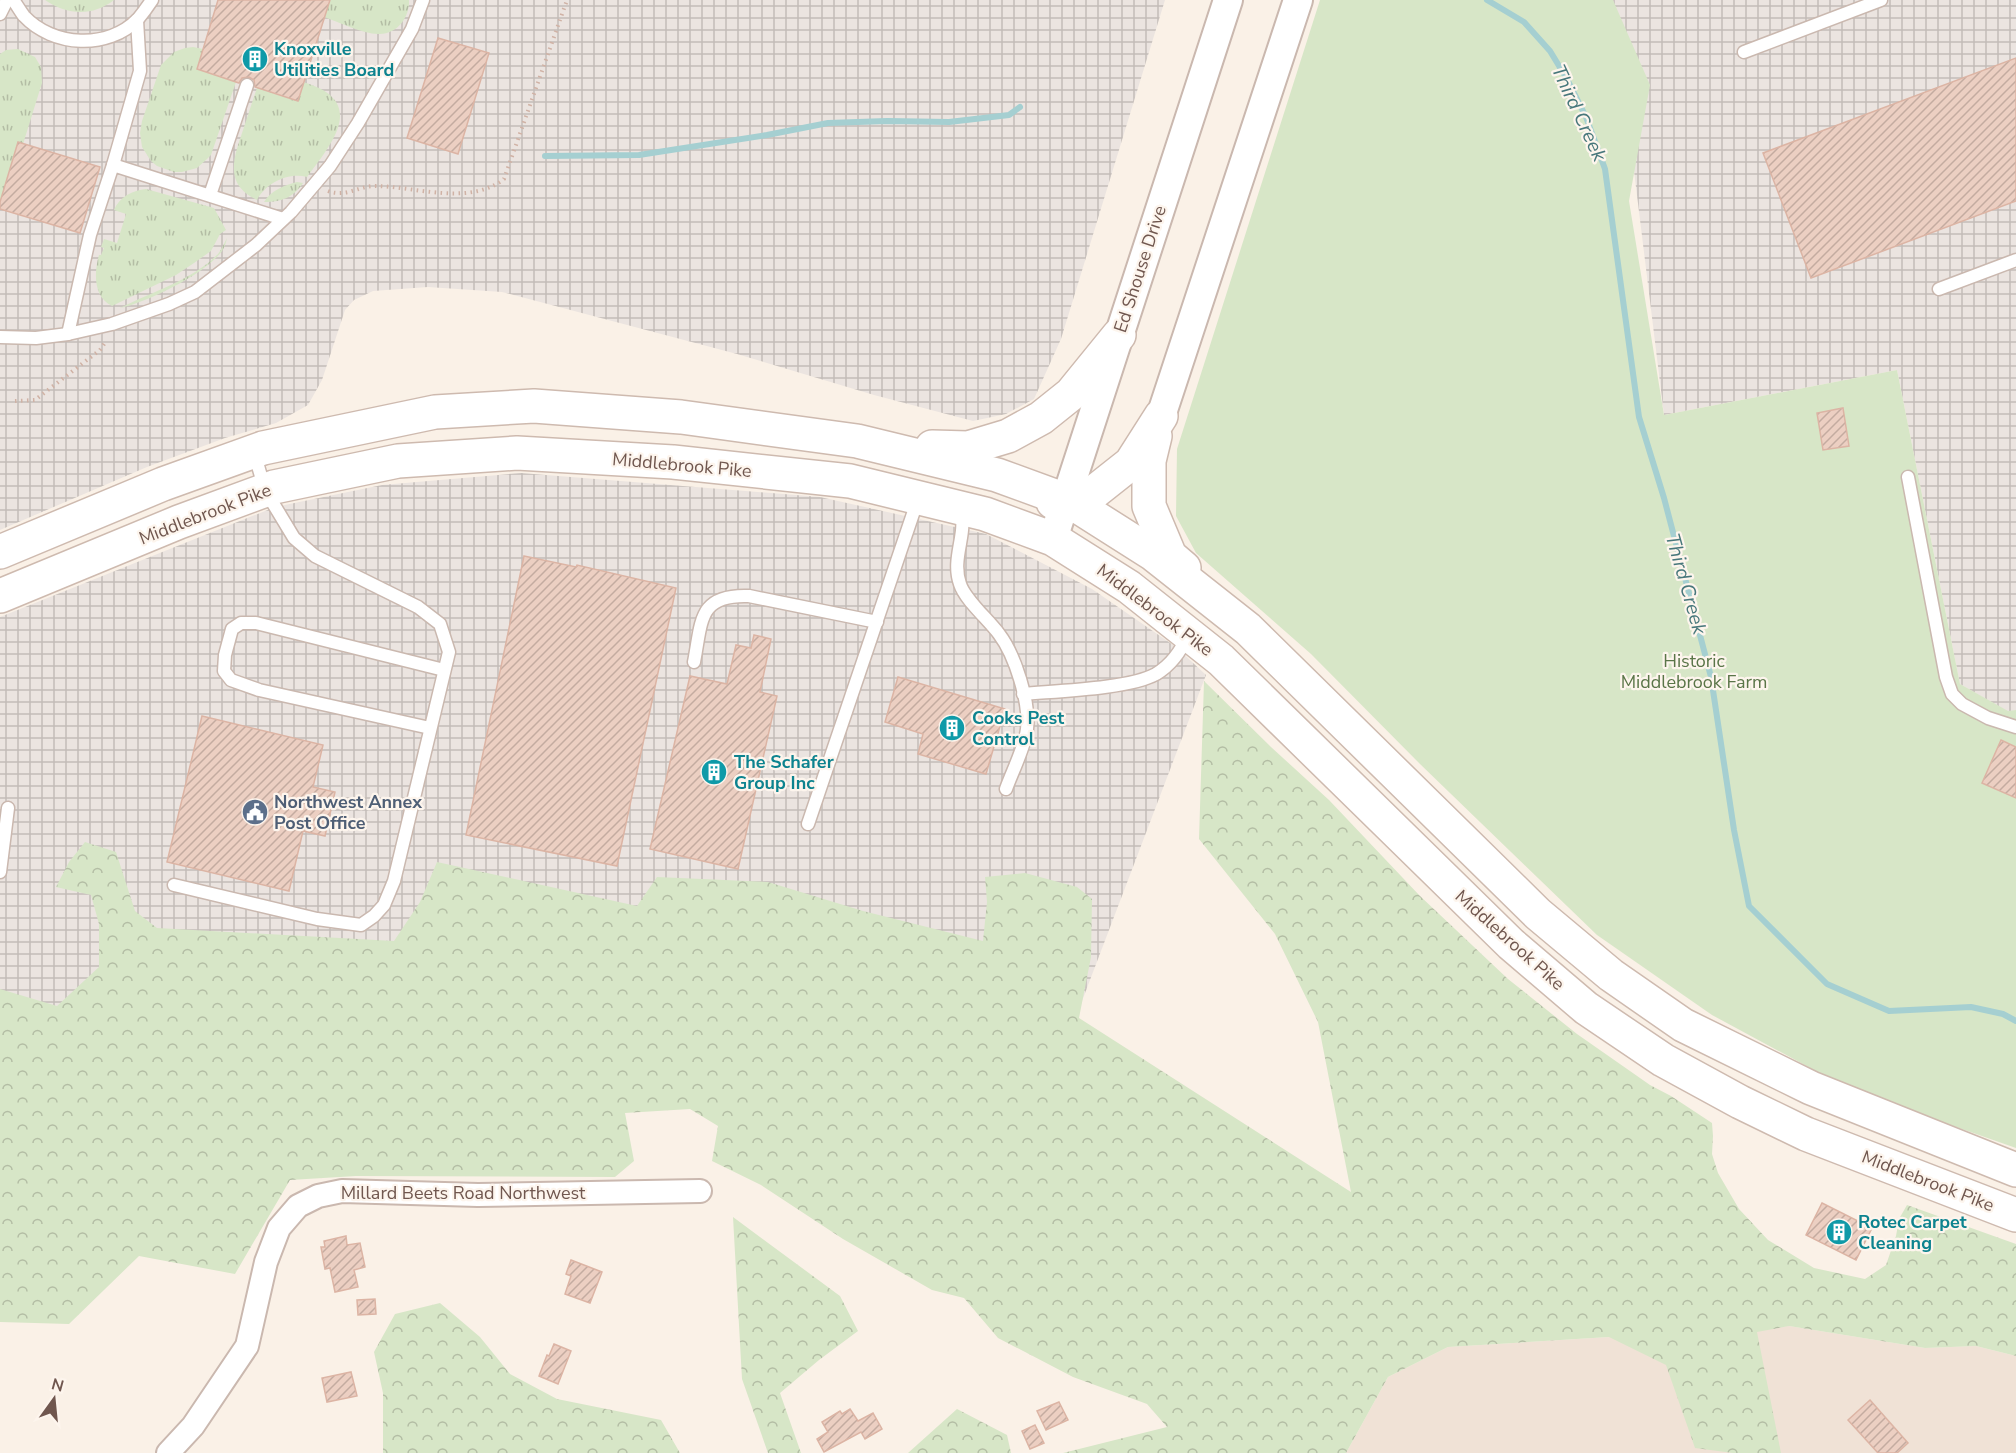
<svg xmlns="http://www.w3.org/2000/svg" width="2016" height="1453" font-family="'Nunito Sans',sans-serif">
<defs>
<pattern id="industrial-grid" width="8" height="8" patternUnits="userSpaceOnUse" patternTransform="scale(1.5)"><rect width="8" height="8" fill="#ebe4e0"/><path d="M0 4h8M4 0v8" fill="none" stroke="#c3bcb8"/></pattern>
<pattern id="grass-tufts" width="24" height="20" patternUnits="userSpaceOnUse" patternTransform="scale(1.5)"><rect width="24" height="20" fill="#d7e6c7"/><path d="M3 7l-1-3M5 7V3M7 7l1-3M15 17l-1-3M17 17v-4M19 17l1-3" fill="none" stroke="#b3bda4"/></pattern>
<pattern id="forest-crowns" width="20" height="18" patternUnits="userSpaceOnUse" patternTransform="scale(1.5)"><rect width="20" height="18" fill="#d7e6c7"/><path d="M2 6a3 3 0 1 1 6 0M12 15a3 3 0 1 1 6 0" fill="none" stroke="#b3bda4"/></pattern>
<pattern id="building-hatch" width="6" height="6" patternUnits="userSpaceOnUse" patternTransform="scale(1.5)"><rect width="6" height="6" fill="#eccfc2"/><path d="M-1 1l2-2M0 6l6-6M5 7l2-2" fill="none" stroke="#c4aba0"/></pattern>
</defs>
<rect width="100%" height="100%" fill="#faf1e7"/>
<path fill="#f0e2d6" d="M1789,1326L1925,1348L1976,1346L2016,1356V1453H1346L1388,1377L1448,1347Z"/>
<g fill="url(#industrial-grid)">
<path d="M0,0H1165L1061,339L1034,399L1006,414L973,421L874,395L737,354L502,292L428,287L373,291L354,300L345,310L322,380L308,405L276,423L225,438L147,467L0,530Z"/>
<path d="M1613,0H2016V710L2008,712L1960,684L1897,370L1664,415Z"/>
<path d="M521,473L820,497L986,534L1092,589L1176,647L1206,675L1063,1051L0,1176V617L275,507L382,485Z"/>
</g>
<g fill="url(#grass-tufts)">
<path d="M45,0H114C92,17 67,15 45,0Z"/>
<path d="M330,0H409C410,17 397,35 378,34C363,34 339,22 324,17Z"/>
<path d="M193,47L203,49L197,69L236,82L211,155L207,159L197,168L182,172H174L157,166L151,161L142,147L140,133L142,121L161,65L174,52L185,48Z"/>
<path d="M18,49L35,57L41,67L42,83L23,144L0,202V54L6,50Z"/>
<path d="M303,82C368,101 333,142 307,177C288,172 266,183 257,200C223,184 234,157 243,130C248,116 252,102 257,88L297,101Z"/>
<path d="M297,182L303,183C293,198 281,202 264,202C271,190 285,185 297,182Z"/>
<path d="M146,189L214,208L226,230L220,234L211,251L194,263L176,275L112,306C93,297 94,272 99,255H101L104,248L101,247L104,239L117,243L126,214L114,210C119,197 133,190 146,189Z"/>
<path d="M227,238C226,242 225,247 222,251C207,273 146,303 120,308C153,291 191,281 218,254C222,249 224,243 227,238Z"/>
</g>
<g fill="url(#forest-crowns)">
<path d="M1204,681L1271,747L1329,800L1420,896L1508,979L1577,1034L1650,1085L1671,1096L1712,1123L1713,1136L1712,1154L1718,1173L1739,1209L1768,1240L1814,1268L1865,1279L1886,1265L1896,1236L1899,1219L1907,1205L2016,1244V1356L1976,1346L1925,1348L1789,1326L1757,1332L1781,1453H1733L1695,1448L1666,1365L1609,1337L1448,1347L1388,1377L1346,1453H1063L1167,1427L1147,1404L1073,1377L998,1338L964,1298L932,1290L843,1239L761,1185L712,1161L718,1126L690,1109L625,1113L634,1161L615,1177L356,1176L290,1180L235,1274L139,1256L69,1324L0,1322V989L57,1006L99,967V924L91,895L56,887L69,862L85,842L116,852L135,911L157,928L394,941L420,902L437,862L637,906L657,877L768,882L863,911L983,941L987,902L985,877L1025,873L1077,887L1092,899L1091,957L1079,1018L1351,1192L1318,1022L1275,934L1199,839Z"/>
<path d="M733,1217L840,1296L858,1331L819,1360L780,1393L801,1453H768L742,1379Z"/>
<path d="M440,1303L480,1337L510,1374L557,1399L661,1420L680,1453H383V1393L374,1352L395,1314Z"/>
<path d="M957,1409L1007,1435L1011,1453H908Z"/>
</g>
<path fill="#d7e6c7" d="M1320,0H1613L1650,85L1629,201L1664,415L1897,370L1960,684L2008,711L2016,710V1148L1851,1090L1712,1015L1597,935L1420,764L1311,654L1196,553L1176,516L1177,449Z"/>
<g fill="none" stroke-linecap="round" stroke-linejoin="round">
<g stroke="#a5cfd1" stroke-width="6">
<path d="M1487,0L1524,22L1550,51L1567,79L1586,117L1605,169L1639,417L1664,498L1711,677L1734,830L1749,906L1827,984L1889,1011L1971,1007L2003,1014L2016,1021"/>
<path d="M545,156L639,155L767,135L828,123L887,121L949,122L1009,115L1020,107"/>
</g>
</g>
<g fill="url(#building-hatch)" stroke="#dcb4a4" stroke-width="1.5">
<path d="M218,0H330L298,101L255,87L254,80L249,77L242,78L239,83L197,69Z"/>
<path d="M438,38L489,53L458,154L407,138Z"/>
<path d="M2016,58V201L1811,278L1763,153Z"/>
<path d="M18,142L100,167L80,233L0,209V202Z"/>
<path d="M1843,408L1849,446L1823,450L1817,413Z"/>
<path d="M524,556L576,567L577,565L676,588L617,866L466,835Z"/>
<path d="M754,635L771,639L760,692L777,696L738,869L650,849L690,676L727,684L736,645L751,648Z"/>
<path d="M898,677L1005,709L986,774L918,754L923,734L885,722Z"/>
<path d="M202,716L323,745L313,787L335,792L325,836L303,831L289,891L167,862Z"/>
<path d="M2001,740L2016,747V798L1982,783Z"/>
<path d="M1822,1203L1872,1228L1856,1260L1806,1235Z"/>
<path d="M346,1236L347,1245L360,1243L365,1267L354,1270L358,1287L335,1292L330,1268L325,1269L321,1247H325L324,1241Z"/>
<path d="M571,1260L602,1272L590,1303L565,1294L571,1276L566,1274Z"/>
<path d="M375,1299L376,1314L358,1315L357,1300Z"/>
<path d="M554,1344L571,1351L558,1384L539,1376L547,1355L549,1356Z"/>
<path d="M351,1372L357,1396L327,1402L322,1378Z"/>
<path d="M1870,1400L1908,1443L1897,1453H1878L1848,1420Z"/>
<path d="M1059,1402L1068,1420L1046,1430L1037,1411Z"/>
<path d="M850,1409L858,1421L873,1413L882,1429L865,1439L861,1432L824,1452L817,1439L828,1432L822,1422L840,1411L842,1414Z"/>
<path d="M1035,1425L1044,1443L1030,1449L1022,1431Z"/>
</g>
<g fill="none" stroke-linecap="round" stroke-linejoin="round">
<defs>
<g id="service">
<path d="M13,0C17,5 20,11 24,16C53,47 108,50 138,19C143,13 148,6 152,0"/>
<path d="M0,14L7,0"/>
<path d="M1744,52L1881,0"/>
<path d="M113,165L283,219"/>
<path d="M210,195L247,85"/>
<path d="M1939,289L2016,260"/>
<path d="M68,334L90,235L113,165L140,71L137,20"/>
<path d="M0,337L36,338L68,334L112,324L169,304L195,292L256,245L291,212L330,166L358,123L412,29L423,0"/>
<path d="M1908,477L1946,677L1952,694L1962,704L1988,718L2016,727"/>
<path d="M961,512C967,535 951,559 960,584C965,600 988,619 999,634C1015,655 1030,702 1027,729C1025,747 1012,772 1006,789"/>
<path d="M694,662C702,621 698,594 749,596L877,622"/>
<path d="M1023,694C1056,691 1129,689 1156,674C1171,665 1181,651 1188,635"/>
<path d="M430,728L259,690L231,680L224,671L225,655L232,629L241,623H256L444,670"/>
<path d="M808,824L918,499"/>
<path d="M0,872L8,808"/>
<path d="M174,885L317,919L361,925L374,916L384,905L394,881L449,652L440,624L418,607L315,556L294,538L265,490L254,452"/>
</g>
<path id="minor" d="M168,1453L193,1426L247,1346L266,1262L279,1228L298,1206L318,1196L342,1191L478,1195L700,1191"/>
<g id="tertiary">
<path d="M1161,416L1298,0"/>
<path d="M1053,539L1228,0"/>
</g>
<g id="secondary">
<path d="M1155,436L1149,461V506L1170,556L1184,568"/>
<path d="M932,447L968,448L1008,436L1041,418L1071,394L1119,335"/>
<path d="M1053,502L1088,497L1131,463L1161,416"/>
<path d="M0,552L163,484L263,448L435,412L534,406L681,417L857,441L997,475L1071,502L1153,554L1248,629L1538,914L1611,975L1683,1025L1811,1088L2016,1170"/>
<path d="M0,596L179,522L274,487L398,461L517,453L673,462L850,481L985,514L1053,539L1129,587L1221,660L1511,944L1586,1008L1663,1060L1740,1102L1806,1134L2016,1215"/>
</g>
</defs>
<use href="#service" stroke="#cab8af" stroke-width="15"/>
<use href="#minor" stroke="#cab8af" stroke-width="26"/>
<use href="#tertiary" stroke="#cab8af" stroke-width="32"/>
<use href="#secondary" stroke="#cebaaf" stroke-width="36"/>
<g stroke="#d0b2a5" stroke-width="4" stroke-dasharray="1.5 4.5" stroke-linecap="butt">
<path d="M328,191C346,198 360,185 377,186C417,187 469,206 504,179L567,0"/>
<path d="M15,401L35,400L100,350L106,341"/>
</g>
<use href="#service" stroke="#fff" stroke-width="12"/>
<use href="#minor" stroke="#fff" stroke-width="22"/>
<use href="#tertiary" stroke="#fff" stroke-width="28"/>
<use href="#secondary" stroke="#fff" stroke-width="33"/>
</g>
<defs>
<symbol id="building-disc" viewBox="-11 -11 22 22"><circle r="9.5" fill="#0f9aa8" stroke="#fdf5ed"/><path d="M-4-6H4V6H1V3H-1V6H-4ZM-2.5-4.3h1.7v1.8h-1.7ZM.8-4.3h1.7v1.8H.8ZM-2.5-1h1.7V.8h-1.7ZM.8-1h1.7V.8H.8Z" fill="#fff"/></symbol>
<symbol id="civic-disc" viewBox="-11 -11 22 22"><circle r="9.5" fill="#5c6f8a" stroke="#fdf5ed"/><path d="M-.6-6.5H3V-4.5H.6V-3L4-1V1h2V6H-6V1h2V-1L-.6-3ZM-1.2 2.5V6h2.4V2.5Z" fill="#fff"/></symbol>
</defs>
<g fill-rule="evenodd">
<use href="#building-disc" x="240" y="44" width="30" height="30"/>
<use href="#building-disc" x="937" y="713" width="30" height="30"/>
<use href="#building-disc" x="699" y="757" width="30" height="30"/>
<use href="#civic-disc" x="240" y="797" width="30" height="30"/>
<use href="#building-disc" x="1824" y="1217" width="30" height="30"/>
</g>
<g text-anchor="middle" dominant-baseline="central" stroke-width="4.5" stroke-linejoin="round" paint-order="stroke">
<g font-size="18" font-weight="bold" fill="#0d838f" stroke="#fdf5ed" text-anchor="start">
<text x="274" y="49">Knoxville<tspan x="274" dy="21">Utilities Board</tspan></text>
<text x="972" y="718">Cooks Pest<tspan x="972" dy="21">Control</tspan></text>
<text x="734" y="762">The Schafer<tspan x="734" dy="21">Group Inc</tspan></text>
<text x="1858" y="1222">Rotec Carpet<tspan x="1858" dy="21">Cleaning</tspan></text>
</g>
<g font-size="18" fill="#70574f" stroke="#fdf5ed">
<text transform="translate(1140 269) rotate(-72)">Ed Shouse Drive</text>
<text transform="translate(682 465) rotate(5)">Middlebrook Pike</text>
<text transform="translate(205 514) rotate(-21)">Middlebrook Pike</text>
<text transform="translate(1155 610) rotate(37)">Middlebrook Pike</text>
<text transform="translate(1510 940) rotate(42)">Middlebrook Pike</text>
<text transform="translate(1928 1181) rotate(21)">Middlebrook Pike</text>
<text x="463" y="1193">Millard Beets Road Northwest</text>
</g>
<g font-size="18" fill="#5a7548" stroke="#fdf5ed">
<text x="1694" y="661">Historic<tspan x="1694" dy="21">Middlebrook Farm</tspan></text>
</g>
<g font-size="18" font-weight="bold" fill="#4e5e75" stroke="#fdf5ed" text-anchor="start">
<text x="274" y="802">Northwest Annex<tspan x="274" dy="21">Post Office</tspan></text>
</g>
<g font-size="20" font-style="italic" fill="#47777b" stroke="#fdf5ed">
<text transform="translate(1579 113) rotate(65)">Third Creek</text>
<text transform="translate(1686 584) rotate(74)">Third Creek</text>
</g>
</g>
<g transform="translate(54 1399) rotate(15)" stroke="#fdf5ed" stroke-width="4.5" paint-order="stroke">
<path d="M0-4.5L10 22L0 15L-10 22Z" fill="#70574f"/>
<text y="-9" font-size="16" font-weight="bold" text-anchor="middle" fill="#70574f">N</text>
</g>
</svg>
